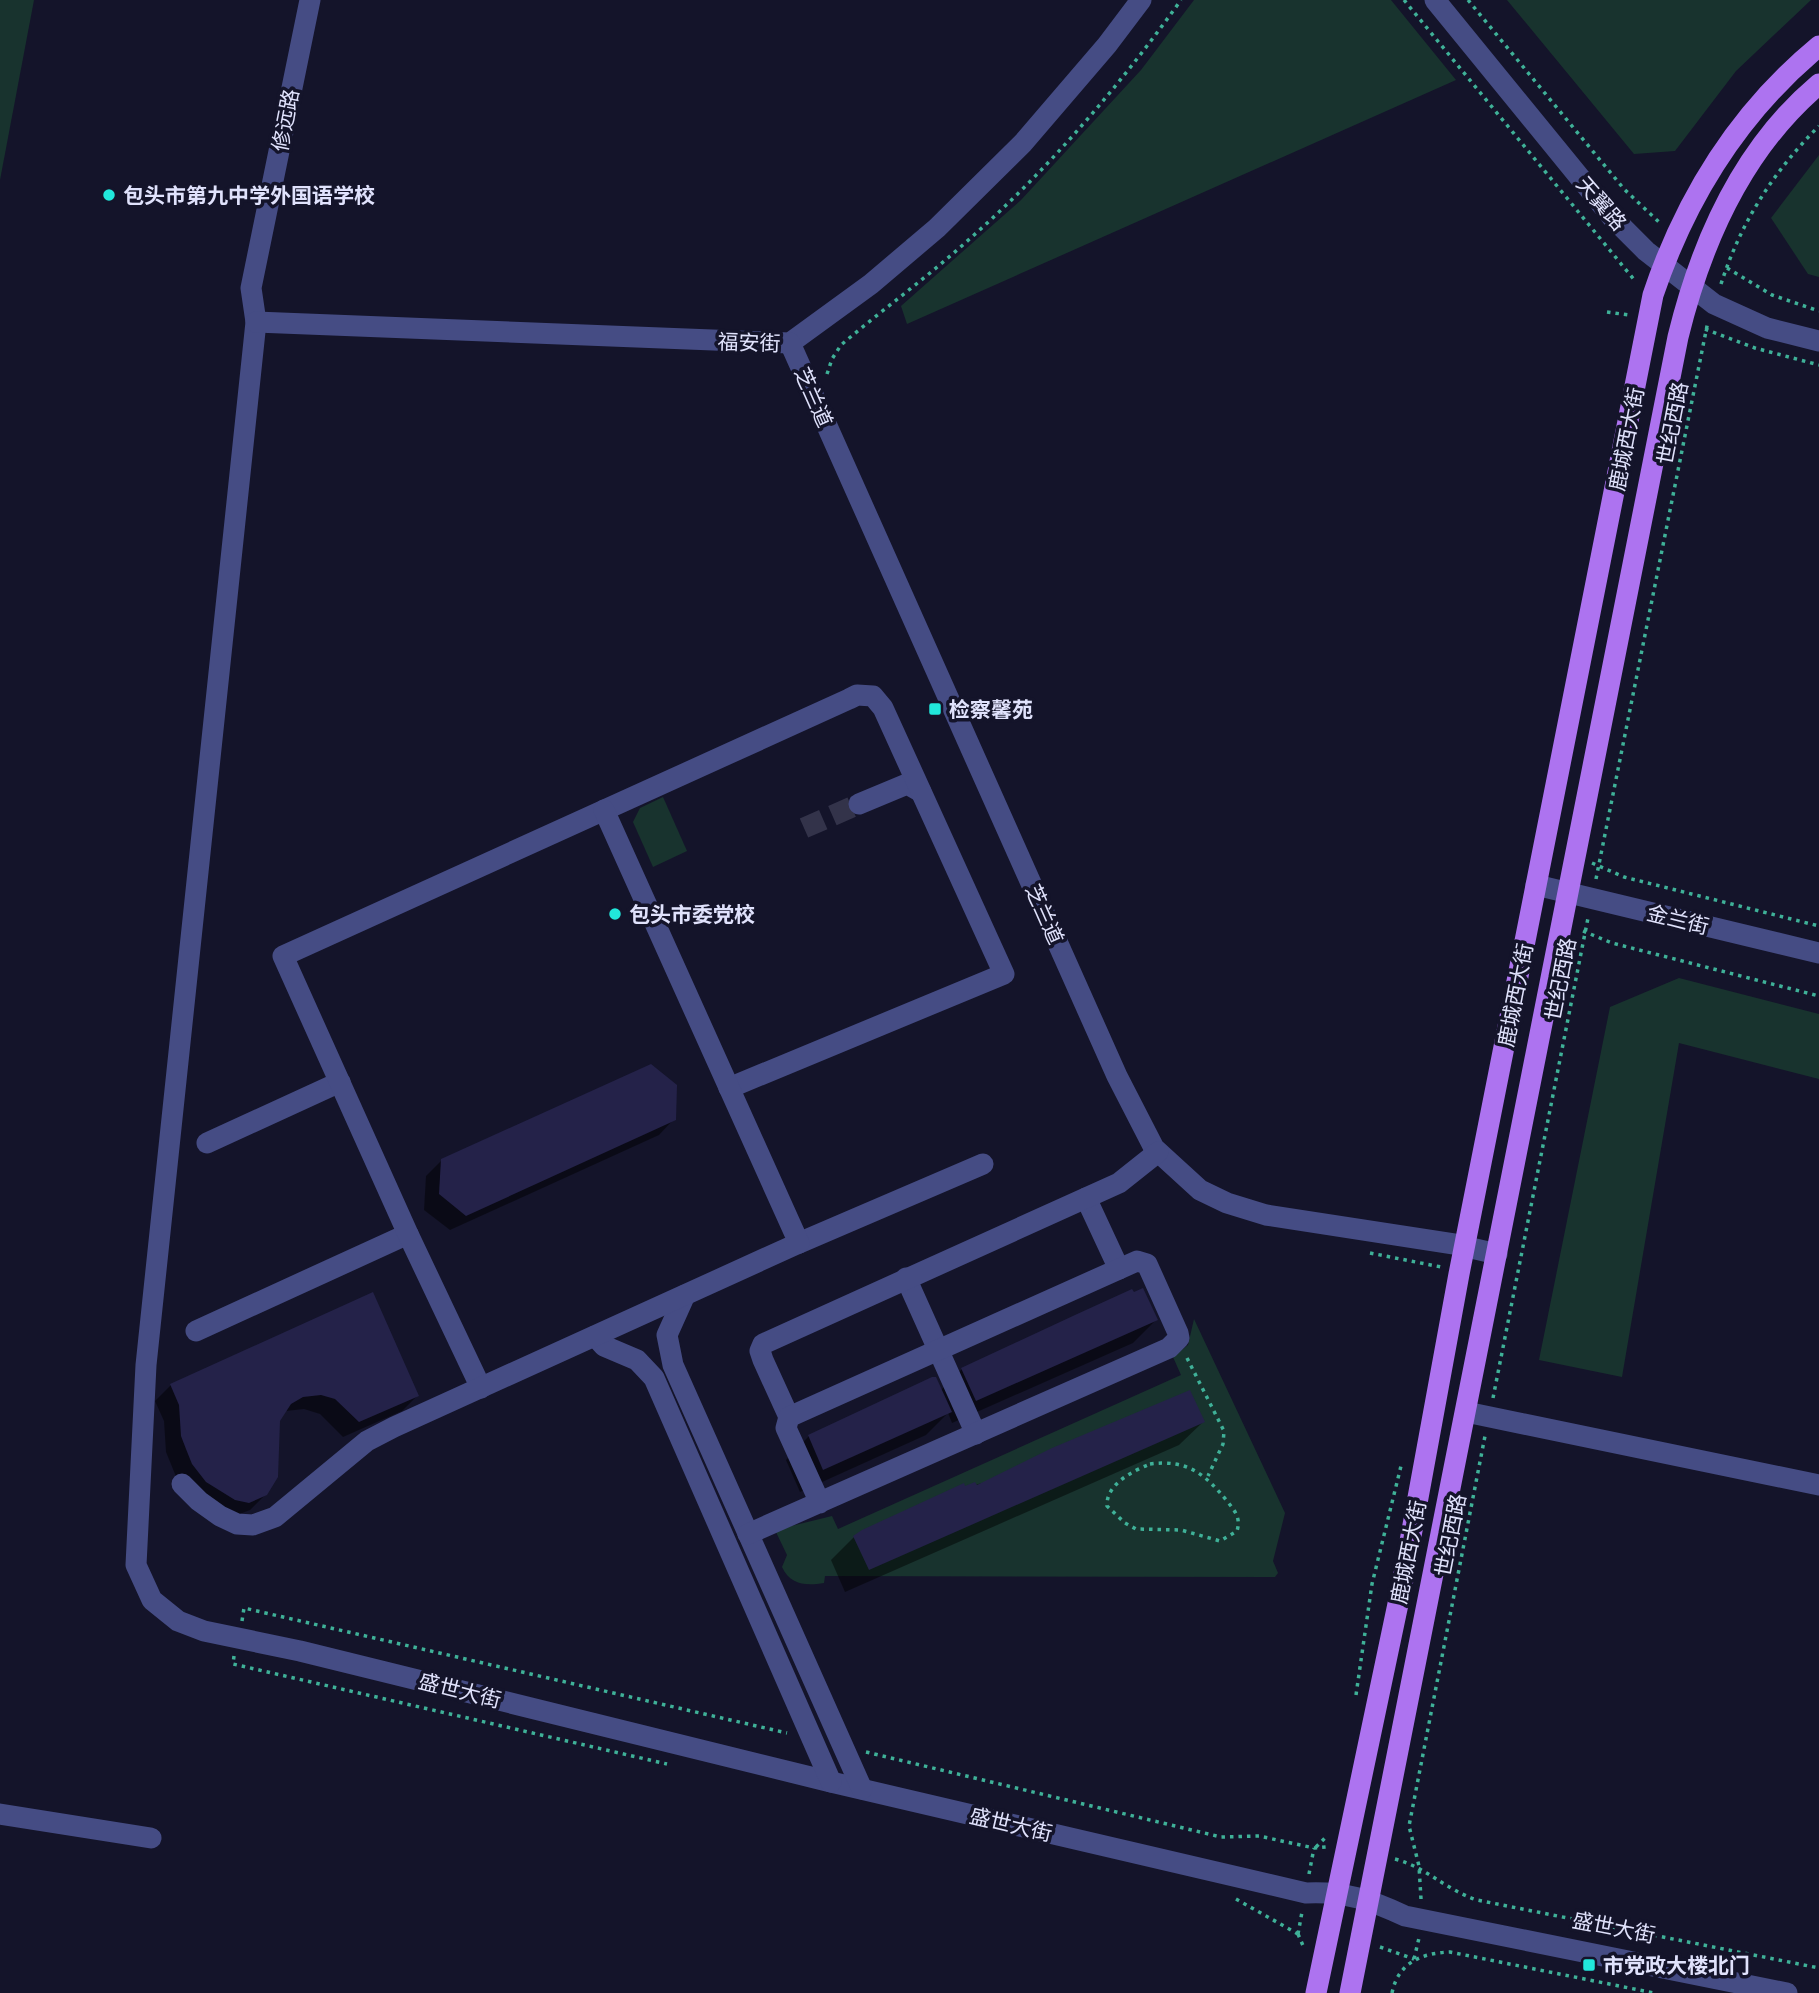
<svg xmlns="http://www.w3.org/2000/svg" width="1819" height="1993" font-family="Mulish,'Noto Sans SC',sans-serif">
<rect width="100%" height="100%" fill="#14142a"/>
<g fill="#18332e">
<path d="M0,0H34L0,180Z"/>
<path d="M1194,0H1391L1456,80L907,324L901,306L1021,200L1141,70Z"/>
<path d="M1507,0H1811L1736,71L1675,151L1634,154Z"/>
<path d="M1819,155V277L1808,274L1771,218Z"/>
<path d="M663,797L687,851L653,867L633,822L640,808Z"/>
<path d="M1679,978L1819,1014V1079L1679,1043L1622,1377L1539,1360L1610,1007Z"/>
<path d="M1194,1319L1285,1513L1273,1561L1278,1573L1275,1577L825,1576L824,1583C806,1586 790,1585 782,1567L787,1555L775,1530L832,1516L838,1529L1181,1375L1173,1357L1188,1345Z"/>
</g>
<g fill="#0007">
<path d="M674,1119L659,1135L450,1230L424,1210L426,1176L442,1160Z"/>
<path d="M1156,1320L1133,1343L952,1423L948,1413L926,1435L800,1492L786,1460L809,1436L940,1391L962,1369Z"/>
<path d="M171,1385L417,1396L402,1411L343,1437L320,1414L304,1409L286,1411L279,1420L266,1494L250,1510L232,1517L177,1479L166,1452L164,1421L155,1401Z"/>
<path d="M1203,1422L1179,1445L845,1592L831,1560L854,1537L964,1488Z"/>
</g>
<g fill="#242249">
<path d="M651,1064L677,1085L676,1120L466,1216L439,1194L441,1159Z"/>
<path d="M1143,1288L1158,1320L976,1401L961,1368L1075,1315L1132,1289L1134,1292Z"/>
<path d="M373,1292L419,1396L359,1422L335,1399L321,1395L303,1397L291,1404L280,1421L278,1477L267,1495L249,1503L235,1500L206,1482L192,1464L186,1449L181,1436L179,1405L170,1384Z"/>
<path d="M932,1377H936L952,1412L823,1470L808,1435Z"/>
<path d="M1190,1390L1205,1422L869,1570L853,1536L862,1530L964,1483L965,1486L975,1482L977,1485L1052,1448Z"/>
</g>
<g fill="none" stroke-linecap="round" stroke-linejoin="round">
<path stroke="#33334a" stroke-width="21" stroke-dasharray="21 10" stroke-linecap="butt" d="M804,828L859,804"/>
<g stroke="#3fb198" stroke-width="3.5" stroke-dasharray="3.5 5" stroke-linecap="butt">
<path d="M1404,0L1636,282"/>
<path d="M1468,0L1624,189L1661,224"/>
<path d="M1727,268L1772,295L1819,311"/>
<path d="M1721,284C1741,222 1773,172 1819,126"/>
<path d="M1607,312L1629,315"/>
<path d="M1705,329L1755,348L1819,365"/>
<path d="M827,374L832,359L841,345C882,310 925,279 965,243C1047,171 1118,88 1181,0"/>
<path d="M1592,863L1624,877L1819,926"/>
<path d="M1596,879L1708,321"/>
<path d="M1583,931L1612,943L1819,996"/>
<path d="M1370,1253L1441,1267"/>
<path d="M1187,1358L1224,1431L1223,1444L1208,1476"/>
<path d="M1493,1398L1588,918"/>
<path d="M1150,1464C1187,1459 1205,1474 1227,1501C1235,1511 1241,1518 1237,1531L1220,1541L1181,1530L1136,1529L1125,1523L1107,1506C1106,1484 1133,1471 1150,1464Z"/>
<path d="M242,1621L244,1608L787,1733"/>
<path d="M234,1656L233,1664L667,1764"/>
<path d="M1356,1695L1372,1584L1401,1466"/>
<path d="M866,1752L1221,1837L1259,1836L1314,1848L1326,1847"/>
<path d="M1316,1847L1328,1835"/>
<path d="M1395,1859C1428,1868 1444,1889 1477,1900L1819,1968"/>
<path d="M1309,1874L1314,1848"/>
<path d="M1236,1899L1298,1934"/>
<path d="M1421,1899L1419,1866L1409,1826L1485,1436"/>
<path d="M1298,1934L1302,1912"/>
<path d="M1298,1934L1304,1948"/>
<path d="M1380,1947L1414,1959"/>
<path d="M1414,1959L1419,1938"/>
<path d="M1392,1993C1398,1963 1421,1953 1450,1952L1654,1993"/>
</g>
<g stroke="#454c84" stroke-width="21">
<path d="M310,0L251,288L256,322L146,1365L136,1565L152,1600L178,1621L204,1631L300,1651L831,1782L1306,1893C1344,1891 1371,1900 1405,1916L1787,1993"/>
<path d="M1435,0L1612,217L1646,251L1714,304L1767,328L1819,341"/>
<path d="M256,322L790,343L871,284L937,228L1023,143L1107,45L1141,0"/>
<path d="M790,343L1117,1076L1154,1148L1200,1190L1227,1203L1266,1215L1454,1244L1497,1254"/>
<path d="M859,804L907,784L921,792"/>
<path d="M1536,885L1819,953"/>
<path d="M207,1143L340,1082"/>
<path d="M1086,1198L1119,1269"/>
<path d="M799,1243L983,1164"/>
<path d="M906,1278L976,1434"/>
<path d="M685,1295L667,1335L673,1365L862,1789"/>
<path d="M196,1331L408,1234"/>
<path d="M595,1336L604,1346L637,1360L654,1378L831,1782"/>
<path d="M481,1388L408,1234L283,956L849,699L857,695L873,696L883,708L1004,974L729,1088"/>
<path d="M1466,1412L1819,1485"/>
<path d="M789,1417L763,1360L760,1351L763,1344L1119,1183L1158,1152"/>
<path d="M182,1484L199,1501L220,1516L237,1524L253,1525L275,1517L367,1441L394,1427L799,1243L604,810"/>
<path d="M748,1534L1169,1348L1179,1338L1178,1333L1147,1264L1137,1261L789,1417L786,1428L820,1503"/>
<path d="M0,1814L151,1838"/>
</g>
<g stroke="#ad73f0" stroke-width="21">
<path d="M1316,1993L1402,1585L1459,1274L1653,295C1686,197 1739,112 1819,46"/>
<path d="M1350,1993L1678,337C1701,243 1743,148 1819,84"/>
</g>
</g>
<g fill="#21e7db" stroke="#14142a" stroke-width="2.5">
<circle cx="109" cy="195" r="7"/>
<rect x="928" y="702" width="14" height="14" rx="3.5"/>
<circle cx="615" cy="914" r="7"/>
<rect x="1582" y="1958" width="14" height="14" rx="3.5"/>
</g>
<g text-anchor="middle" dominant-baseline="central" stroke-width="7" stroke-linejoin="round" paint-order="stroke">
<g font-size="21" fill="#e0e2fc" stroke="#14142a">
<text transform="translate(285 120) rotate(-79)">修远路</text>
<text transform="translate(1602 203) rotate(49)">天翼路</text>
<text transform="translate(749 342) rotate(2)">福安街</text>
<text transform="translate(814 397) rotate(66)">芝兰道</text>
<text transform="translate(1672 423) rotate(-79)">世纪西路</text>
<text transform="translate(1626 439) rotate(-79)">鹿城西大街</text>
<text transform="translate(1045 914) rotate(66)">芝兰道</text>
<text transform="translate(1678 919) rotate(14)">金兰街</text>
<text transform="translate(1560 979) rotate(-79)">世纪西路</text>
<text transform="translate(1515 995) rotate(-79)">鹿城西大街</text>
<text transform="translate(1450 1535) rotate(-79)">世纪西路</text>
<text transform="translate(1408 1552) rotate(-79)">鹿城西大街</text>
<text transform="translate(460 1690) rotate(14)">盛世大街</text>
<text transform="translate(1011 1824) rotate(13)">盛世大街</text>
<text transform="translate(1614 1927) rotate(11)">盛世大街</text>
</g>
<g font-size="21" font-weight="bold" fill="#e0e2fc" stroke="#14142a" text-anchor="start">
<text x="123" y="195">包头市第九中学外国语学校</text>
<text x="949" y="709">检察馨苑</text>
<text x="629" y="914">包头市委党校</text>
<text x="1603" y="1965">市党政大楼北门</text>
</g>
</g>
</svg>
